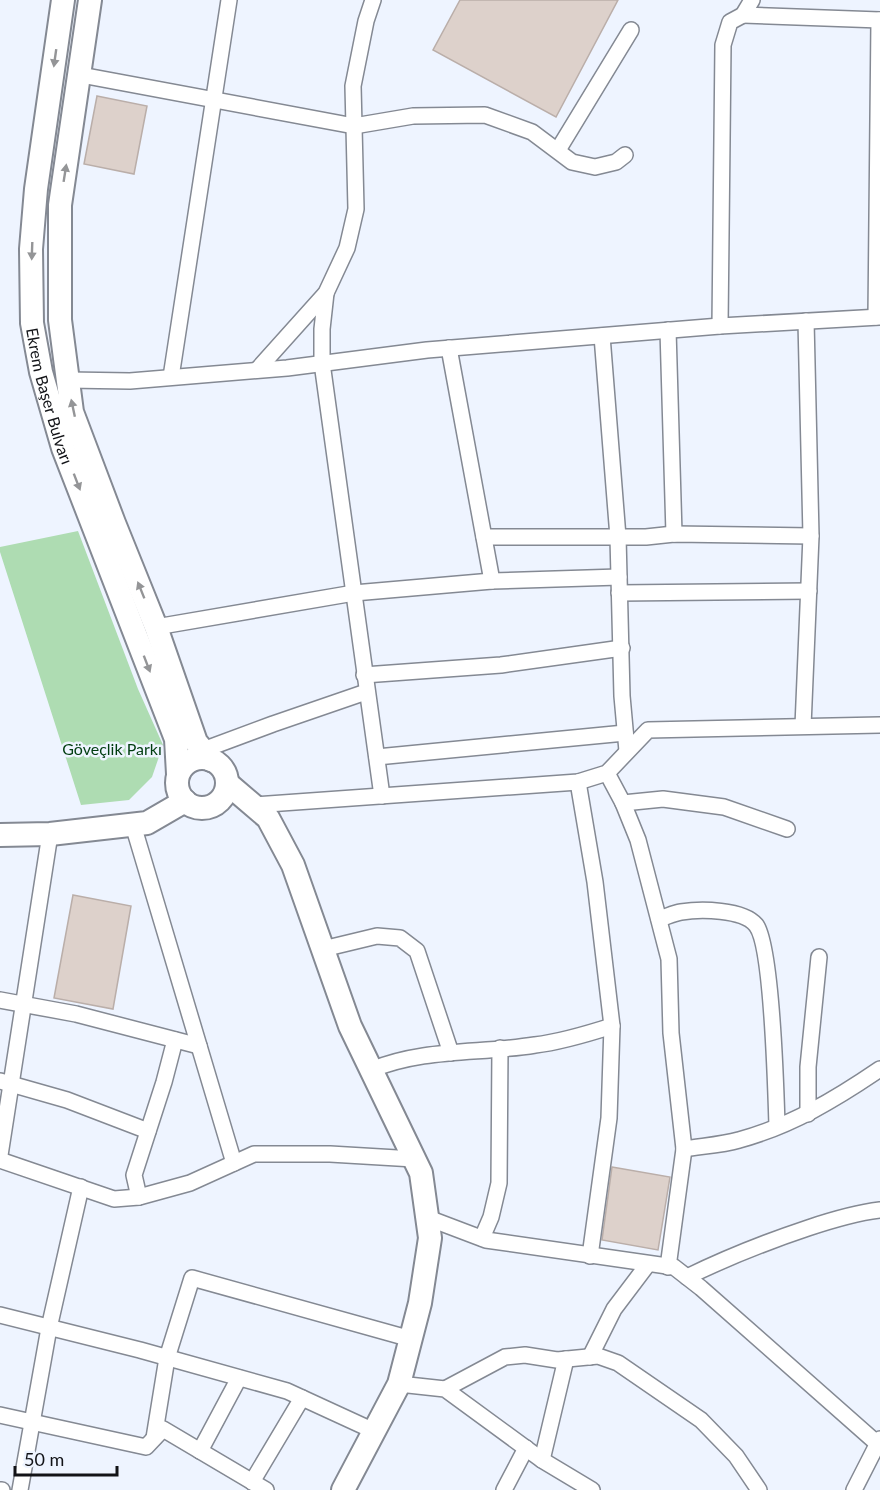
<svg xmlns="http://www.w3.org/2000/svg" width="880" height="1490" font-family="Lato,sans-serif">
<rect width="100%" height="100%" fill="#eef4ff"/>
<path fill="#aedcb2" d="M78,531L138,689L163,745L152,777L129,800L81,805L0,552V547Z"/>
<g fill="#ddd1cb" stroke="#baaea9" stroke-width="1.5">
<path d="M460,0H618L556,117L433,50Z"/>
<path d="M97,96L147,106L134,174L84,164Z"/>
<path d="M73,895L131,906L113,1009L54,998Z"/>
<path d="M612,1167L670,1177L658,1250L602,1240Z"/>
</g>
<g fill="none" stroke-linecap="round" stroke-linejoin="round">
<defs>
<g id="street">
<path d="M743,15L880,20"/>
<path d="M81,75L354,126L413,116L485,115L532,132L572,162L595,167L616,162L625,155"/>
<path d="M558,150L631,30"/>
<path d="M326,293L322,329V363L382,796"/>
<path d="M876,317L879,20"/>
<path d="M720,326L723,45L730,22L743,15L752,0"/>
<path d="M668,330L674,534"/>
<path d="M602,336L618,537L622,696L627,751"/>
<path d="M449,348L492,581"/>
<path d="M257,370L326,293L347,248L356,209L353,86L366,21L373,0"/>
<path d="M171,377L229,0"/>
<path d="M68,380L130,381L287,368L427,350L720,326L880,317"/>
<path d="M484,537H646L674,534L811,536"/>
<path d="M619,593L809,591"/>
<path d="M156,627L354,593L492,581L619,577"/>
<path d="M364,675L501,665L622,648"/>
<path d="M803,726L811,536L806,321"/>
<path d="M203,750L273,724L366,692"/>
<path d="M377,757L625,733"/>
<path d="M607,773L623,803L663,799L724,807L787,829"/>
<path d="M578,782L595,882L612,1026L609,1118L590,1256"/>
<path d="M623,803L638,840L669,959L671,1033L684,1149L668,1267"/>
<path d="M253,805L578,782L607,773L648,730L880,725"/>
<path d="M133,825L234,1163"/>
<path d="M659,919C666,917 674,913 681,912C700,909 743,909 756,925C772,945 776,1093 777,1126"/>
<path d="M323,949L377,936L400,938L417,951L451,1053"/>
<path d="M0,1000L76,1014L199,1046"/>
<path d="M371,1070C424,1048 480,1054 535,1045C561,1042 587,1034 612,1026"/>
<path d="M0,1081L67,1100L148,1131"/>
<path d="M808,1114V1067L819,957"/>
<path d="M684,1149C702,1146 722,1145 739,1140C791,1126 836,1099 880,1069"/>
<path d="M0,1155L50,834"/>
<path d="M0,1160L114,1199L139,1197L190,1183L254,1154H330L414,1159"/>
<path d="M139,1197L134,1175L164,1082L175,1040"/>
<path d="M428,1218L486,1240L674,1267L701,1288L880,1446"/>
<path d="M482,1238L491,1217L499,1183L500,1048"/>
<path d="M687,1277C726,1258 766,1242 808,1228C832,1220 855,1213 880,1210"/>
<path d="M0,1315L140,1350L287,1391L374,1431"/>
<path d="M590,1357L614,1309L648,1264"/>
<path d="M399,1384L445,1389L542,1460L592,1490"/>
<path d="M445,1389L505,1357L525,1355L557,1360L598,1356L618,1363L701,1420L736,1456L759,1490"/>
<path d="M0,1415L146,1447L163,1429L266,1490"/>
<path d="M154,1438L167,1358L192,1278L411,1339"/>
<path d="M200,1451L239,1378"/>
<path d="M542,1460L566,1359"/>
<path d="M252,1482L302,1398"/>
<path d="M0,1490H2"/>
<path d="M20,1490L49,1328L81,1187"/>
<path d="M504,1490L526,1448"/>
<path d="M854,1490L880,1439"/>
</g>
<g id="secondary">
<path id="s1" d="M63,0L36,189L31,249L32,323L41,372L63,448L176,739L178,774"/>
<path d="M90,0L60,205V320L72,412L114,523L156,627L196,742L211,760"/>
<circle cx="202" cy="783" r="25"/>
<path d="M227,783L268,818L293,865L350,1026L421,1173L430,1238L420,1303L399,1384L343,1490"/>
<path d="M0,835L50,834L147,823L185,801"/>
</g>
</defs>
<use href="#street" stroke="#848993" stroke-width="18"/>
<use href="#secondary" stroke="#848993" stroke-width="26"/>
<use href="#street" stroke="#fff" stroke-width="15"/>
<use href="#secondary" stroke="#fff" stroke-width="22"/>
</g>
<defs><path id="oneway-solid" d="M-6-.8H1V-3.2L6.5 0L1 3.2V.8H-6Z" transform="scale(1.5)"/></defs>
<g fill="#949597">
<use href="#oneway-solid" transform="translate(55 58) rotate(98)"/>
<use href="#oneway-solid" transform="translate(65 173) rotate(-81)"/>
<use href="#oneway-solid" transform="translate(32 251) rotate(92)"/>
<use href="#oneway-solid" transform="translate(73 408) rotate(-102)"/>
<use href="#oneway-solid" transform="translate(77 482) rotate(69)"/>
<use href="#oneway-solid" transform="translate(141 590) rotate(-112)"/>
<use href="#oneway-solid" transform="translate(147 664) rotate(69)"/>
</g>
<g text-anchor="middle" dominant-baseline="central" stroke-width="5" stroke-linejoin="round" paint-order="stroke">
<g font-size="16" fill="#121317" stroke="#eef4ff">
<text stroke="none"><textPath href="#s1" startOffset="400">Ekrem Başer Bulvarı</textPath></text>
</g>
<g font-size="16" fill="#003d10" stroke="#eef4ff">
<text x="112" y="748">Göveçlik Parkı</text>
</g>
</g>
<path d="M15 1466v9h102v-9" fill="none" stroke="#121317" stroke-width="3"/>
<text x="24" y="1466" font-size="18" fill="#121317" stroke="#eef4ff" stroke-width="4.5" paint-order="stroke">50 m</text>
</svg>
